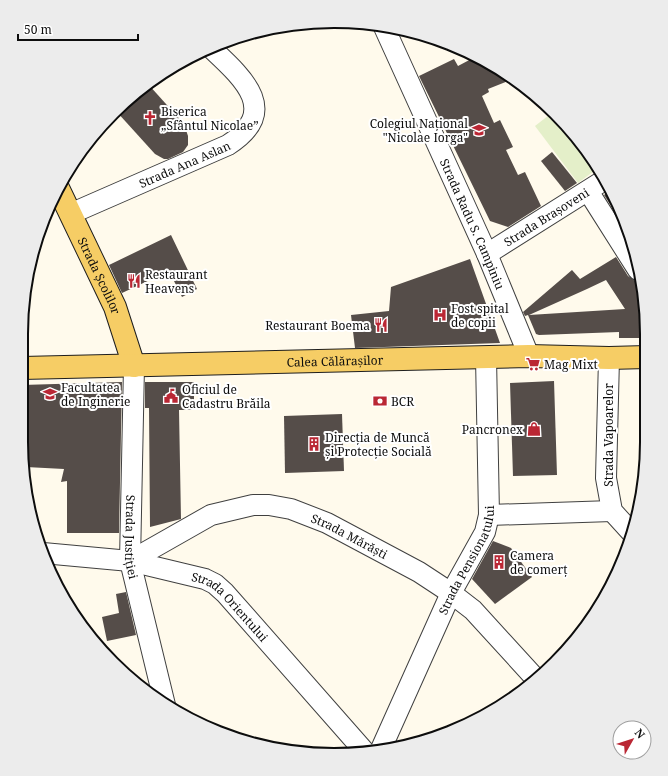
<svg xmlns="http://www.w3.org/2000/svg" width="668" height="776" font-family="'Noto Serif',serif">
<rect width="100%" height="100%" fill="#fffaec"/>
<path fill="#e4efc9" d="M553,112L569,127L598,168L578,183L535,126Z"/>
<g fill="#554d49" fill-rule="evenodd">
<path d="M475,57H479L513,79L488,89L489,92L482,96L494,123L500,120L513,147L506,150L518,175L525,172L541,206L508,227L490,221L419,76L454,59L458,66Z"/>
<path d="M148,84L184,124L188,136V145L183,152L168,159H164L155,154L116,111L128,99Z"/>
<path d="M552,152L577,183L565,191L541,161Z"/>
<path d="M611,190L628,228L626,229L604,195Z"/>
<path d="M171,235L197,289L182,297L169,271L122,293L109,265Z"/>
<path d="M616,257L628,276L635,281L642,291L646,313V338H619V332L539,335L536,334L528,315L525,316L523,312L572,270L580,279ZM606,280L625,309L529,315L587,289Z"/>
<path d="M470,259L500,343L355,348L351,315L389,311L391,287Z"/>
<path d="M554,381L557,475L513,476L510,383Z"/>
<path d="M122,382L119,533H67V481L61,482L64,469L26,467L24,415H21L22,385Z"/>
<path d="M145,382H194V410H179L181,519L150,527L149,408H145Z"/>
<path d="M342,414L344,471L285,473L284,416Z"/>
<path d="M493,541L511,548L532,577L495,604L472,579Z"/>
<path d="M126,592L136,635L107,641L102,617L119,613L116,594Z"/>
</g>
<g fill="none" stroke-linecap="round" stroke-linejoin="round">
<defs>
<g id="minor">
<path id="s1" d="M384,27L487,254L529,356"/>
<path d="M588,191L638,270"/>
<path id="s2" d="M70,214L228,145C281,111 243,78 211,48"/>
<path id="s3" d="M487,254L606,179"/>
<path d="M609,358L606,478L612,511L632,533"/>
<path id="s4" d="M134,366L130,561L165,705"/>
<path d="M489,515L612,511"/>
<path id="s5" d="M43,553L130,561L205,579L215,584L225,593L365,752"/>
<path id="s6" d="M130,561L211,515L253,505H269L291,509L327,523L419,572L451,593L473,610L536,679"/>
<path id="s7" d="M381,749L451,593L485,532L489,515L486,357"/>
</g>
<g id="major">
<path id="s8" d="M58,188L115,307L134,366"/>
<path id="s9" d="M22,368L529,356L609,358L647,357"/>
</g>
</defs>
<use href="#minor" stroke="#404040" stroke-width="22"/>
<use href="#major" stroke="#1e1e1e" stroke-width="24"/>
<use href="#minor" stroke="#fff" stroke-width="20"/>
<use href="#major" stroke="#f6cd65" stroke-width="22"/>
</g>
<defs>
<symbol id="church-bare" viewBox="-9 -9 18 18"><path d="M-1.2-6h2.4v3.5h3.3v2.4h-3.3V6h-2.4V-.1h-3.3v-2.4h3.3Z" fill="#ba2734" stroke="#fff" stroke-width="2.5" paint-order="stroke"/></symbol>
<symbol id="university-bare" viewBox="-9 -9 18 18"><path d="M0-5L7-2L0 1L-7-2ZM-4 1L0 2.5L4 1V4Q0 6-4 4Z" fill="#ba2734" stroke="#fff" stroke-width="2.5" paint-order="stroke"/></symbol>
<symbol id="restaurant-bare" viewBox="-9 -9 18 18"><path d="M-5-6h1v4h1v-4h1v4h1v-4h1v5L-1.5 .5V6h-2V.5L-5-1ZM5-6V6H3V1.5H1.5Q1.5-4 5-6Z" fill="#ba2734" stroke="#fff" stroke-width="2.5" paint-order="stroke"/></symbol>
<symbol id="hospital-bare" viewBox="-9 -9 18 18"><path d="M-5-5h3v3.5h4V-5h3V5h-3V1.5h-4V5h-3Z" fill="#ba2734" stroke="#fff" stroke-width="2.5" paint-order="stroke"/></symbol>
<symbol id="supermarket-bare" viewBox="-9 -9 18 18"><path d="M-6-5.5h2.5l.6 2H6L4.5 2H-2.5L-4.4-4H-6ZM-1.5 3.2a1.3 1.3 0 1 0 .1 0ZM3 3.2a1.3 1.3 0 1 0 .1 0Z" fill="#ba2734" stroke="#fff" stroke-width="2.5" paint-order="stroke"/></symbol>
<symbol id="civic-bare" viewBox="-9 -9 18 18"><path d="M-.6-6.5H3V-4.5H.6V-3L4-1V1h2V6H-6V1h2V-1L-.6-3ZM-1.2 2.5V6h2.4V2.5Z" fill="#ba2734" stroke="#fff" stroke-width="2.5" paint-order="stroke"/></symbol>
<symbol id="bank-bare" viewBox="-9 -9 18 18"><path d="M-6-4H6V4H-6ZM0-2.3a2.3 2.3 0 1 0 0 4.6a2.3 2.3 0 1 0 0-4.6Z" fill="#ba2734" stroke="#fff" stroke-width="2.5" paint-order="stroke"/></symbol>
<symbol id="shop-bare" viewBox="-9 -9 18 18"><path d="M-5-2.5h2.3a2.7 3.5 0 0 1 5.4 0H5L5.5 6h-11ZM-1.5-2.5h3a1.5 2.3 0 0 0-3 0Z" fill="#ba2734" stroke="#fff" stroke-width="2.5" paint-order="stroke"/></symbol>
<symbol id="building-bare" viewBox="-9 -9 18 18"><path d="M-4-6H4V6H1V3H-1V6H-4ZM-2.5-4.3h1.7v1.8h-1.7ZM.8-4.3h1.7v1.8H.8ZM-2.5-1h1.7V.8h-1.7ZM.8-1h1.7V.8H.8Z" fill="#ba2734" stroke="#fff" stroke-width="2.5" paint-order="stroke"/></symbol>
</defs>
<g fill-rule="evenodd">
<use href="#church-bare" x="140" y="108" width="20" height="20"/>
<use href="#university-bare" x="469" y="120" width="20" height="20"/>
<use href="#restaurant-bare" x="124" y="271" width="20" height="20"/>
<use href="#hospital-bare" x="430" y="305" width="20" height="20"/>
<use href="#restaurant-bare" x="371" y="315" width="20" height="20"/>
<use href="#supermarket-bare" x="523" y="354" width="20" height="20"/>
<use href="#university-bare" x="40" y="384" width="20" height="20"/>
<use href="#civic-bare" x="161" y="386" width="20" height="20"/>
<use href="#bank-bare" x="370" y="391" width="20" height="20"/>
<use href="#shop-bare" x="524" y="419" width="20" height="20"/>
<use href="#building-bare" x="304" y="434" width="20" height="20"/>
<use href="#building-bare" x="489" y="552" width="20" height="20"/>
</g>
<g text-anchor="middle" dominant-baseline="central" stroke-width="4" stroke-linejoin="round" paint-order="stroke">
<g font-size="12" fill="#0d0d0d" stroke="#fff" text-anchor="start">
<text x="161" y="111">Biserica<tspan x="161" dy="14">„Sfântul Nicolae”</tspan></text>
<text x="468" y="123" text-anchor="end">Colegiul Național<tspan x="468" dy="14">"Nicolae Iorga"</tspan></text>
<text x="145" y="274">Restaurant<tspan x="145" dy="14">Heavens</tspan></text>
<text x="451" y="308">Fost spital<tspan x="451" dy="14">de copii</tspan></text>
<text x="370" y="325" text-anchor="end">Restaurant Boema</text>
<text x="544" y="364">Mag Mixt</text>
<text x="61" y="387">Facultatea<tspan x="61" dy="14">de Inginerie</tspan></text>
<text x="182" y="389">Oficiul de<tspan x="182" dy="14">Cadastru Brăila</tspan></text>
<text x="391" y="401">BCR</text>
<text x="523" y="429" text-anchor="end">Pancronex</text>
<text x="325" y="437">Direcția de Muncă<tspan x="325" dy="14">și Protecție Socială</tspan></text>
<text x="510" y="555">Camera<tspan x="510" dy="14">de comerț</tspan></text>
</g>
<g font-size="12" fill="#0d0d0d" stroke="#fff">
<text stroke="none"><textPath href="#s2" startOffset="125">Strada Ana Aslan</textPath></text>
<text stroke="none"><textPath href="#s3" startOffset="70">Strada Brașoveni</textPath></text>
<text stroke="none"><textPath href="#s1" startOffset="216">Strada Radu S. Campiniu</textPath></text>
<text stroke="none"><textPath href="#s8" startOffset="97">Strada Școlilor</textPath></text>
<text stroke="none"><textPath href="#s9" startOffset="313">Calea Călărașilor</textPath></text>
<text transform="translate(608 435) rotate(-90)">Strada Vapoarelor</text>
<text stroke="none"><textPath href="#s6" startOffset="239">Strada Mărăști</textPath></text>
<text stroke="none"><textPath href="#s4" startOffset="171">Strada Justiției</textPath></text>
<text stroke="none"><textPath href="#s7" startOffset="208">Strada Pensionatului</textPath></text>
<text stroke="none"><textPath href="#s5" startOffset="201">Strada Orientului</textPath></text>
</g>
</g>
<path d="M0 0H668V776H0ZM334 28H334A306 306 0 0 1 640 334V442A306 306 0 0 1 334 748H334A306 306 0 0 1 28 442V334A306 306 0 0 1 334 28Z" fill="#ececec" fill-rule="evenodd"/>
<path fill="none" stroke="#0d0d0d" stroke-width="2" d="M334 28H334A306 306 0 0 1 640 334V442A306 306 0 0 1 334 748H334A306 306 0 0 1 28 442V334A306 306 0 0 1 334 28Z"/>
<g transform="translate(632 740) rotate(51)"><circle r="19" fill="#ffffff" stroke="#9e9e9e"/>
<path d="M0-3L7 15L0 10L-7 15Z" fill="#ba2734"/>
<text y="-6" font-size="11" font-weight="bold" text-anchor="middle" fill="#0d0d0d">N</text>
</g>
<path d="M18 34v6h120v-6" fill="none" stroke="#0d0d0d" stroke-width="2"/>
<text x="24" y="34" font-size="12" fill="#0d0d0d" stroke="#ffffff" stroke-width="3" paint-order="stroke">50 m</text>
</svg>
